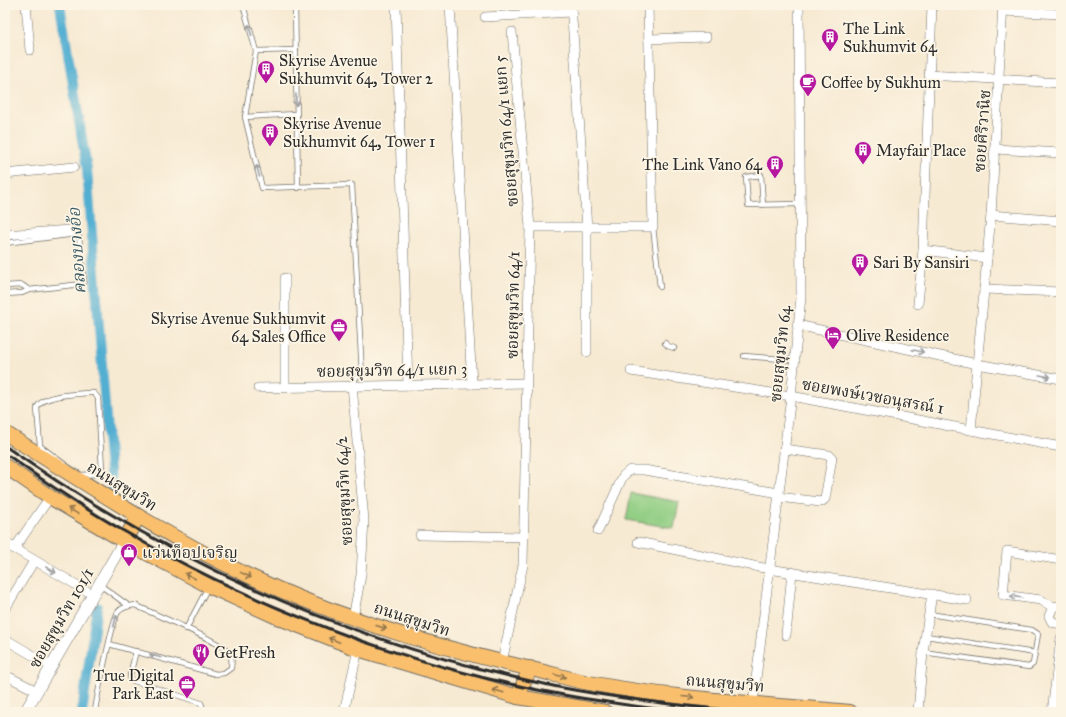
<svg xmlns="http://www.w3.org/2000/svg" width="1066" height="717" font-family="'IM FELL Great Primer','Noto Serif Thai',serif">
<rect width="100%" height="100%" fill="#fcf5e5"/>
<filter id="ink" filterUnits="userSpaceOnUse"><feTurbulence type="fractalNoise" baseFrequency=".025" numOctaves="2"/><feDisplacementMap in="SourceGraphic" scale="8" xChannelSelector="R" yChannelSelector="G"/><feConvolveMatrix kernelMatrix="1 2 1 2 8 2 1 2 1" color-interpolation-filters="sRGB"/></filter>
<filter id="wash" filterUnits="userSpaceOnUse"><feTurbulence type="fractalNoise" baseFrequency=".012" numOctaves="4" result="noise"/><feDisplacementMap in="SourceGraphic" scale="16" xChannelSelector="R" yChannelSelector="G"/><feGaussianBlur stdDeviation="0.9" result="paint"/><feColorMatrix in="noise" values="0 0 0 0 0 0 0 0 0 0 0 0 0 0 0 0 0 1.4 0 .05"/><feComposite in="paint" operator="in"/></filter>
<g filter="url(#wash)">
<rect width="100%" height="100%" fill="#f7ead3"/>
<path fill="#92ce84" stroke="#5e7c58" d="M631,493L679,502L674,528L626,520Z"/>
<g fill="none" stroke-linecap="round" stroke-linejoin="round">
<g stroke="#52afd1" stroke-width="10">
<path d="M60,5L87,169L112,497"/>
<path d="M82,712L97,607"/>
</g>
</g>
</g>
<g filter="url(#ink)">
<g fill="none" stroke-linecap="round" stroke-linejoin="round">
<defs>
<g id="service">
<path d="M243,5L256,51L245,117L262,188L352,185L362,375L357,376L352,385"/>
<path d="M295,5L298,188"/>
<path d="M256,51L296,50"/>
<path d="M245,117L296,114"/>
<path d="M763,205L761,175L746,177L748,205L801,204"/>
<path d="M653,227L660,287"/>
<path d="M5,243L76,234L79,237L84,282L82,284L29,290L22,293L5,294"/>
<path d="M5,286L22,285L29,290"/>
<path d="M665,343L668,346L674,348"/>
<path d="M744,356L794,360"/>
<path d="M89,393H94L98,398L102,470L98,474L80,475L76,473L40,446L37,408C41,395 76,394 89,393Z"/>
<path d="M100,585L129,606"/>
<path d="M186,629L208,587"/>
<path d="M926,636L1035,653"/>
<path d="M136,651L130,675L131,680L201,703L204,712"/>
<path d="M923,652L1029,667L1033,664L1038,634L1032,630L929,614"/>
<path d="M95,712C96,701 113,618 118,612C122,607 129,606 135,605C153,614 219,640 229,653C232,657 232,663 231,668L224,673L216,674L109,644"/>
</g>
<g id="minor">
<path d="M26,5L30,50"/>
<path d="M396,5L408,385"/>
<path d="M450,5L472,384"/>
<path d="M571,5L587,228V352"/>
<path d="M932,5L923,250L987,258"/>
<path d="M1003,11L1061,14"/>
<path d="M485,17L571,12"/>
<path d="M512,32L530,227"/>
<path d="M649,39L706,37"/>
<path d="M929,75L1061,83"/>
<path d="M996,149L1061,153"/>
<path d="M5,174L74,167"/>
<path d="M991,215L1061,221"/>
<path d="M5,235L69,230"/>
<path d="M285,278V388"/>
<path d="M984,289L1061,292"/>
<path d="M918,304L923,250"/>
<path d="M797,325L977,364L1061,379"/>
<path d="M631,371L791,396L1061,447"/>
<path d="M352,385L364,520L361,575L353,618"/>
<path d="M258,388L526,383"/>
<path d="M971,430L991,215L1003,5"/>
<path d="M778,497L821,502L825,499L832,458L829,455L784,449"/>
<path d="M598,531L623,476L630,470H644L779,493"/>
<path d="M420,535L523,537"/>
<path d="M638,542L769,569L967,600"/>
<path d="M5,543L92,594"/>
<path d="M14,549L50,497"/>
<path d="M1061,605L1053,607L1049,616L1052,622L1061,624"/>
<path d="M1053,607L1041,600L1003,595L1007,551L1061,560"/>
<path d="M5,609L34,561"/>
<path d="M786,635L792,572"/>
<path d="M5,639L51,666"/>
<path d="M502,662L523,565L530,227H653L648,5"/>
<path d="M5,675L37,691"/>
<path d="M753,703L791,396L801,297L799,5"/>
<path d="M344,712L358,649"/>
<path d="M918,712L923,652L932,594"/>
<path d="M1052,712L1061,638"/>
</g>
<path id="tertiary" d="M25,712L124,541"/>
<g id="primary">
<path d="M5,433C85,483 163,535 247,575C336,617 432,646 527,668C547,672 568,679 589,683C674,699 763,704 850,712"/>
<path d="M5,466L50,497L124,541L209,586L277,617L358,649L518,697L605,712"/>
<path d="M124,541L138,517"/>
<path d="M518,697L530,668"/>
</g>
</defs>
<use href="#service" stroke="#726e66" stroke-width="6"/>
<use href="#minor" stroke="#726e66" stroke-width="10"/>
<use href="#tertiary" stroke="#726e66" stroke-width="12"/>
<use href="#primary" stroke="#726e66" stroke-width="16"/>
<use href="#service" stroke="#fff" stroke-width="4.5"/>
<use href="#minor" stroke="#fff" stroke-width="9"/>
<use href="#tertiary" stroke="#fff" stroke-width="11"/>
<use href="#primary" stroke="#f9bf6d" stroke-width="14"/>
<g stroke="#2b2b2b" stroke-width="3">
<path d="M5,446C173,564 357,646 558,687C620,699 682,706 744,712"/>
<path d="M9,456C167,572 370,660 564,695C602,702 641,707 679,712"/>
</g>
</g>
<defs><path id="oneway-shaft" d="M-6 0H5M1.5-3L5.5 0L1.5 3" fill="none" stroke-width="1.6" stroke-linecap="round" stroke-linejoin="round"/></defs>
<g stroke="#a0a0a0">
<use href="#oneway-shaft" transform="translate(250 30) rotate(-106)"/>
<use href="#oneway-shaft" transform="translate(296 100) rotate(90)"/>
<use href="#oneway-shaft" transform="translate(258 171) rotate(-104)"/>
<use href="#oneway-shaft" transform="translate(918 351) rotate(12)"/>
<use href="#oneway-shaft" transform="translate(1045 376) rotate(10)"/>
<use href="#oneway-shaft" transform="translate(51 570) rotate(30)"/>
<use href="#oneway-shaft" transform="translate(1016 597) rotate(-173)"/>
<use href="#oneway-shaft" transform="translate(115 621) rotate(-76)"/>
<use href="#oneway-shaft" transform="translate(155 656) rotate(-164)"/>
</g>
<g stroke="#92754c">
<use href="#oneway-shaft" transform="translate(73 511) rotate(-149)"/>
<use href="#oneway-shaft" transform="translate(246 575) rotate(26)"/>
<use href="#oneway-shaft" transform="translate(190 576) rotate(-152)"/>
<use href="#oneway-shaft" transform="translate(381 627) rotate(18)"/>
<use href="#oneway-shaft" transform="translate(334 640) rotate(-158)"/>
<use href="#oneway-shaft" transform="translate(560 676) rotate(14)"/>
<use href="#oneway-shaft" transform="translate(498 691) rotate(-163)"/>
<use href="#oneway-shaft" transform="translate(688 697) rotate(5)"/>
</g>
</g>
<defs>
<symbol id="building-pin" viewBox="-11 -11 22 30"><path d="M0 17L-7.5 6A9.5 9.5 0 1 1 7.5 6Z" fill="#b5179e" stroke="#fcf5e5"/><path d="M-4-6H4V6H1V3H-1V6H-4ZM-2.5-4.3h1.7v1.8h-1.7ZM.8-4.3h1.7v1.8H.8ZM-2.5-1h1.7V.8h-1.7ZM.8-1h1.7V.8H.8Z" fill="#fff"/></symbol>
<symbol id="cafe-pin" viewBox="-11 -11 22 30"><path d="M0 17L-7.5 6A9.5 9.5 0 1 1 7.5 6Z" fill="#b5179e" stroke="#fcf5e5"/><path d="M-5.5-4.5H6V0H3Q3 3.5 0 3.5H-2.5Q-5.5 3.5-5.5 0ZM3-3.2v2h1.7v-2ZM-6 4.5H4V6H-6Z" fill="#fff"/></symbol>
<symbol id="office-pin" viewBox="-11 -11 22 30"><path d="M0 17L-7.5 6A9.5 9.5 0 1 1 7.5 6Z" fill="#b5179e" stroke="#fcf5e5"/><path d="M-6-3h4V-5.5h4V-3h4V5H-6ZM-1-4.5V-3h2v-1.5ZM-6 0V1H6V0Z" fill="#fff"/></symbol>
<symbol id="hotel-pin" viewBox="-11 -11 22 30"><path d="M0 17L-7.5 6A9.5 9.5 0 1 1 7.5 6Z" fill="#b5179e" stroke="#fcf5e5"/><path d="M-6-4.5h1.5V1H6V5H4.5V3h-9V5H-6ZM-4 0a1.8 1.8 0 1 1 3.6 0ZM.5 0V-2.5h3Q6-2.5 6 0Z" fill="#fff"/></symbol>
<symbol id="shop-pin" viewBox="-11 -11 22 30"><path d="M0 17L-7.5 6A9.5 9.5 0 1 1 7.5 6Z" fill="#b5179e" stroke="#fcf5e5"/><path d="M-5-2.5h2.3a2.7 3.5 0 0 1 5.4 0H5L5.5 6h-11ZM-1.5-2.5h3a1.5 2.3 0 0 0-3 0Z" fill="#fff"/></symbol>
<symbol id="restaurant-pin" viewBox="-11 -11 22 30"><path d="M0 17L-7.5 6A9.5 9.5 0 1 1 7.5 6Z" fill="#b5179e" stroke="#fcf5e5"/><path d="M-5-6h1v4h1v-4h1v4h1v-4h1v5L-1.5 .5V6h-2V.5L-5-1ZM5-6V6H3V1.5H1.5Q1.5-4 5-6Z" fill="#fff"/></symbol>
</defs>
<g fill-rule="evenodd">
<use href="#building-pin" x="820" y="27" width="20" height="27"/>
<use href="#building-pin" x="256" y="59" width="20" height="27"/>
<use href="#cafe-pin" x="798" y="72" width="20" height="27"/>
<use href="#building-pin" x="260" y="122" width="20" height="27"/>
<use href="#building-pin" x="853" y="140" width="20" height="27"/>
<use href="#building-pin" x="765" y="154" width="20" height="27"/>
<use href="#building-pin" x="850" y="252" width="20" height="27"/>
<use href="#office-pin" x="329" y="317" width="20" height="27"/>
<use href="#hotel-pin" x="823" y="325" width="20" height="27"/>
<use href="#shop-pin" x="119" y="542" width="20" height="27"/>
<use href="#restaurant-pin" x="191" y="642" width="20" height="27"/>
<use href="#office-pin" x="177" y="674" width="20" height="27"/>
</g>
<g text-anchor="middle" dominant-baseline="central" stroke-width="3.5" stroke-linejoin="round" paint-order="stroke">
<g font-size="16" fill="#2b2b2b" stroke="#fcf5e5" text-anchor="start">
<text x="843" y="28">The Link<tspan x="843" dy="18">Sukhumvit 64</tspan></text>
<text x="279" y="60">Skyrise Avenue<tspan x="279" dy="18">Sukhumvit 64, Tower 2</tspan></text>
<text x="821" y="82">Coffee by Sukhum</text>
<text x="283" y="123">Skyrise Avenue<tspan x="283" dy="18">Sukhumvit 64, Tower 1</tspan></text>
<text x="876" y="150">Mayfair Place</text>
<text x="762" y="164" text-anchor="end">The Link Vano 64</text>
<text x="873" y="262">Sari By Sansiri</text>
<text x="326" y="318" text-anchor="end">Skyrise Avenue Sukhumvit<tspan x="326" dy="18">64 Sales Office</tspan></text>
<text x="846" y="335">Olive Residence</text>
<text x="142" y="552">แว่นท็อปเจริญ</text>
<text x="214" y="652">GetFresh</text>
<text x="174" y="675" text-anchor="end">True Digital<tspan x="174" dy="18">Park East</tspan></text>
</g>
<g font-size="16" fill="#2b2b2b" stroke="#fcf5e5">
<text transform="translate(506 131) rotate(-95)">ซอยสุขุมวิท 64/1 แยก 5</text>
<text transform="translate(982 131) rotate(-86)">ซอยศิริวานิช</text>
<text transform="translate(513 305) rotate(-89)">ซอยสุขุมวิท 64/1</text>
<text transform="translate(780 354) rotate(-84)">ซอยสุขุมวิท 64</text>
<text transform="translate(392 370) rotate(-1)">ซอยสุขุมวิท 64/1 แยก 3</text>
<text transform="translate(873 396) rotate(10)">ซอยพงษ์เวชอนุสรณ์ 1</text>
<text transform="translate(122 486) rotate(32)">ถนนสุขุมวิท</text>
<text transform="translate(344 491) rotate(-93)">ซอยสุขุมวิท 64/2</text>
<text transform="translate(61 618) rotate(-60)">ซอยสุขุมวิท 101/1</text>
<text transform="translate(412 619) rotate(18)">ถนนสุขุมวิท</text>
<text transform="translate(725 683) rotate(5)">ถนนสุขุมวิท</text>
</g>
<g font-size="17" font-style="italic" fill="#395965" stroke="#fcf5e5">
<text transform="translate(77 251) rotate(-94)">คลองบางอ้อ</text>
</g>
</g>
<rect width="1066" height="717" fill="none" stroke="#fcf5e5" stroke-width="20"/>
</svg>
